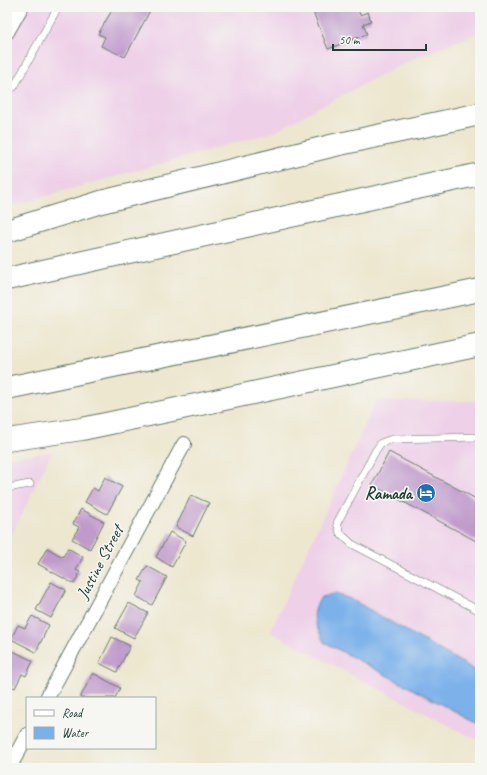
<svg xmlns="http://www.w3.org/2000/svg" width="487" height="775" font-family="Caveat,sans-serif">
<rect width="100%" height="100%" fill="#f6f6f2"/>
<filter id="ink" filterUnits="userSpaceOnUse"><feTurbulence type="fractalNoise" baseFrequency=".025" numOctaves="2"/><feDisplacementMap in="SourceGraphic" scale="8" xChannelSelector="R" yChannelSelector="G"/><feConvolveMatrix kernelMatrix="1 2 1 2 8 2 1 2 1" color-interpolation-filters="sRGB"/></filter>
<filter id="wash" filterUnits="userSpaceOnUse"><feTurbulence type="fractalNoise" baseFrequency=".012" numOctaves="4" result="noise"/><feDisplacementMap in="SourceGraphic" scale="16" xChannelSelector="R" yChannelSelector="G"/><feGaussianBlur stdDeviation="0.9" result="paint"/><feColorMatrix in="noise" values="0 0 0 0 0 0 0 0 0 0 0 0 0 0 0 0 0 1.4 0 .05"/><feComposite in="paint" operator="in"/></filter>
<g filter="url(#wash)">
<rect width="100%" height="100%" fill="#ede7cf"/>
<g fill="#eed0e8">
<path d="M7,7H480V32L413,59L308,113L277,131L7,207Z"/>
<path d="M376,401H480V673L351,599L335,594L324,642L480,725V742L270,632Z"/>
<path d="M52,452L7,545V458Z"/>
</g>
<path fill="#7bb1ea" stroke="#4d778f" d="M335,594L351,599L480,673V725L324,642C315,623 309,617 321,597Z"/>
<g id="blocks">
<g fill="#bf9acb">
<path d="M114,7H152L125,57L101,46L105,37L98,34Z"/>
<path d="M311,7H357L360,15L368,12L371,21L363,24L367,34L328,49Z"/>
<path d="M389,452L480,501V543L372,485Z"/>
<path d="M105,477L122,487L107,514L85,502L93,488L98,491Z"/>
<path d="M191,495L209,503L193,536L176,527Z"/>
<path d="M81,509L104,522L90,549L72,539L79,527L73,524Z"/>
<path d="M170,532L186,541L172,567L156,557Z"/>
<path d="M47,548L63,557L68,548L83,557L76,570L80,572L74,584L38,564Z"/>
<path d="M147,566L167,577L152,605L136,596L143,582L139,580Z"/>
<path d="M51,582L66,590L51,618L36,610Z"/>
<path d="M129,603L148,613L134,638L115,628Z"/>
<path d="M32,616L49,625L36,652L11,639L18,625L25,628Z"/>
<path d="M112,637L130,646L117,672L99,663Z"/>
<path d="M13,651L33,661L26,676L22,674L15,688L7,684V661L8,662Z"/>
<path d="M93,673L120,688L115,698H80Z"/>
</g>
</g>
</g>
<g filter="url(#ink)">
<use href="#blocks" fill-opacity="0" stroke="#67786a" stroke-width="1"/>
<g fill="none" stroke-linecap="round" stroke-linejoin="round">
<defs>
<g id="lane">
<path d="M7,83L14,87L58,7"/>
<path d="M480,437L392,439L381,443L376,450L337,523L340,533L352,544L480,611"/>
<path d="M7,488L30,484"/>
</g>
<g id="street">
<path d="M7,32L21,7"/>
<path d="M47,698L184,444"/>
<path d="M9,768L27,735"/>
</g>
<g id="highway">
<path d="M7,231L101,202L335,145L480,114"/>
<path d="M7,279L480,174"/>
<path d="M7,388L480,290"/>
<path d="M7,440L82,429L480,345"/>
</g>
</defs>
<use href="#lane" stroke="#67786a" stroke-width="8"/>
<use href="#street" stroke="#67786a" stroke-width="16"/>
<use href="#highway" stroke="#67786a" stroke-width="24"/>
<use href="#lane" stroke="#fff" stroke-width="7"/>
<use href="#street" stroke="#fff" stroke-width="14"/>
<use href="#highway" stroke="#fff" stroke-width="22"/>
</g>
</g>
<defs>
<symbol id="hotel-disc" viewBox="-11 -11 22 22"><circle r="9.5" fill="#1f6fb2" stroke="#f6f6f2"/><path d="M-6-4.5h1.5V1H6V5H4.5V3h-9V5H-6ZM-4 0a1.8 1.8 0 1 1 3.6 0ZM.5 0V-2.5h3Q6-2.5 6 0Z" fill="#fff"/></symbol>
</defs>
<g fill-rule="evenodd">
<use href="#hotel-disc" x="415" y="482" width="22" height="22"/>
</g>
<g text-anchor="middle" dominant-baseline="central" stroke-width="3.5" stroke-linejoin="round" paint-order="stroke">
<g font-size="17" font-weight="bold" fill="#1f3d34" stroke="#f6f6f2" text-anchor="end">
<text x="412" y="493">Ramada</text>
</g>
<g font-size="17" fill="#1f3d34" stroke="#f6f6f2">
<text transform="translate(100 562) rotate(-62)">Justine Street</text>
</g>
</g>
<rect width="487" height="775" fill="none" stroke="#f6f6f2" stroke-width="24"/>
<rect x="26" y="697" width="130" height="52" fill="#f6f6f2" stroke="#a0aca6"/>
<rect x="34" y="710" width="20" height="6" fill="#ffffff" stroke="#a0aca6"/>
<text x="62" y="717" font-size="12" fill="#1f3d34">Road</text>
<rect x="34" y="727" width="20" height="12" fill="#7bb1ea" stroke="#a0aca6"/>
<text x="62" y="737" font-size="12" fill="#1f3d34">Water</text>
<path d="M333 44v6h93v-6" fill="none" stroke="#1f3d34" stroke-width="2"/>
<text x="339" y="44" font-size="12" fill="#1f3d34" stroke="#f6f6f2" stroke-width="3" paint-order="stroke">50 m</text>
</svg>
